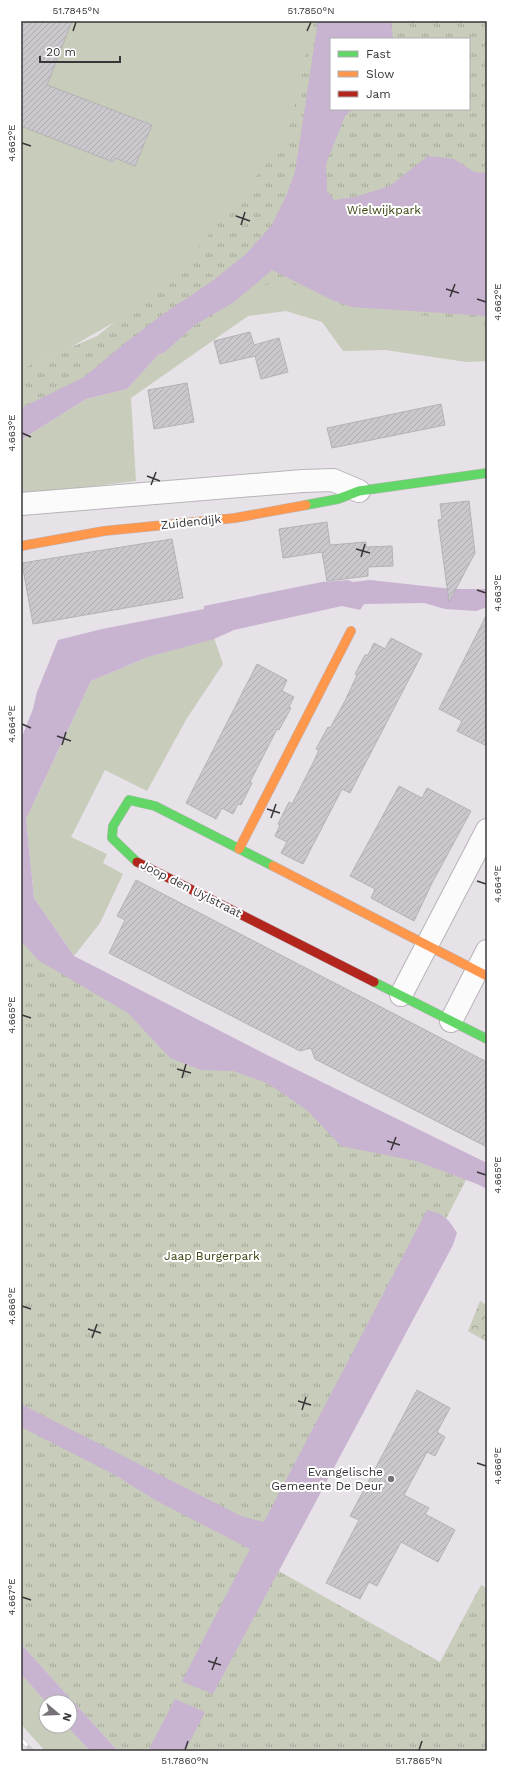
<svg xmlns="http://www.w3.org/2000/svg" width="508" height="1772" font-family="'Work Sans',sans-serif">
<defs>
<pattern id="forest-crowns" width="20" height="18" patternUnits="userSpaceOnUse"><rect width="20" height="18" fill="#c8ccba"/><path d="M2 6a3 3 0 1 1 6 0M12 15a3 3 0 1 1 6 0" fill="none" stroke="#a3a698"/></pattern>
<pattern id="park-tufts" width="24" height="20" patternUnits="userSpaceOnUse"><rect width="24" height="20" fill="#c8ccba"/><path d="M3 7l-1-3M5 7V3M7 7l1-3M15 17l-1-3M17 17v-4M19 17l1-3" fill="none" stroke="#a3a698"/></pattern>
<pattern id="building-hatch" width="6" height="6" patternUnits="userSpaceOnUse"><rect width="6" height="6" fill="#cac8cc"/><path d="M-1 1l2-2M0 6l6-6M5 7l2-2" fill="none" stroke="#aeacb0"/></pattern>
</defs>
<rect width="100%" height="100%" fill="#e6e2e7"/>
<g fill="#c8ccba">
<path d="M21,21H318L299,151L206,250L142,306L66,350L21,369Z"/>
<path d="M272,270L487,316V361L467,362L385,350L343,351L322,322L286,311L248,316L131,398L136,481L21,495V440L86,399L127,389L158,355L165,352L195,325Z"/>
<path d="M214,638L223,664L187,718L147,791L105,770L71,837L107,854L103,863L123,874L100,923L74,956L34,898L26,819L91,681L148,657Z"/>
<path d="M21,1674L46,1702V1726H67L90,1751H45L21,1724Z"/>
</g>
<path fill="url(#forest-crowns)" d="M480,1301L487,1305V1342L468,1331Z"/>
<g fill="url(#park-tufts)" fill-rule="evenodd">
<path d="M313,21H487V351L484,322L349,308L278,278L111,384L21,423V369L97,336L180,270L287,138ZM331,39H469V109H331Z"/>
<path d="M21,907L58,955L468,1176L268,1565L440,1662L481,1585L487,1589V1751H118L21,1644Z"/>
</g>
<g fill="#c8b3d1">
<path d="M318,21H391L393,39H331V109H353L345,116L326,164L327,191L334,200L355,197L390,186L428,156L454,159L474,172L487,173V316L352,307L332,300L272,270L234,302L195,325L165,352L158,355L127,389L86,399L21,440V408L84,377L124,344L163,314L211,282L246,254L272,225L287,194L295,172Z"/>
<path d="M348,580L353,582L370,580L452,589H487V607L476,611L445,609L424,603L364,604L360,610L342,606L234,630L214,639L148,657L91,681L26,819L34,898L74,956L271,1057L487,1163V1189L477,1184L416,1161L341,1146L307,1110L267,1083L233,1071L201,1070L170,1058L128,1013L38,960L21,941V739L33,709L37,692L58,640L102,629L204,609V606L322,582Z"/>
<path d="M427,1210C444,1214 448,1218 457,1233L453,1245L213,1694L185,1683L182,1681L250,1549L155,1500L115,1475L21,1427V1404L241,1516L264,1522Z"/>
<path d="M21,1644L118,1751H90L67,1726H70V1702H46L21,1674Z"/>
<path d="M175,1699L205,1712L185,1751H148Z"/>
</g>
<g fill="url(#building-hatch)" stroke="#b5b2b6">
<path d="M21,21H72L47,85L152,125L135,166L115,158L113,162L21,126Z"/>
<path d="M250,332L254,345L279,338L288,372L261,379L255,356L220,364L214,341Z"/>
<path d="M187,383L194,422L154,429L148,390Z"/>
<path d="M441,404L445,425L332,448L327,428Z"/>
<path d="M469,501L475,553L449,602L438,520L442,519L440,504Z"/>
<path d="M327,522L330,545L366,542V547L392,546L393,566L368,567V576L327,581L322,552L283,558L279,529Z"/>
<path d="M172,539L183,598L33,624L22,563Z"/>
<path d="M487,614V746L457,731L462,721L439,709Z"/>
<path d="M391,638L422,654L350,793L342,789L303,864L281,853L287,842L275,836L280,825L278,824L289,802L292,804L314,761L319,750L316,749L328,727L330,728L345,701L357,675L355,674L365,655H368L374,643L385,649Z"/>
<path d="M257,664L287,680L282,691L294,697L289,707L291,708L279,730L277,729L255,772L250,782L252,783L241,805L238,804L233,814L222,808L216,819L186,803Z"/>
<path d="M399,786L422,798L427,788L471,811L432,883L414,921L371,898L375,889L350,876Z"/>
<path d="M136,880L487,1062V1147L315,1059L311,1048L300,1051L109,953L125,920L117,916Z"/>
<path d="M417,1390L450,1408L437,1432L445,1437L435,1456L427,1452L404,1495L429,1508L425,1514L455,1530L438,1562L401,1542L377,1586L369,1582L360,1599L326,1583L359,1520L350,1516Z"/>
</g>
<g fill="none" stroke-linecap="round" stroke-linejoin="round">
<defs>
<g id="street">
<path d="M21,504L303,481L333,480L359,491"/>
<path d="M401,995L487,830"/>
<path d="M451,1021L487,951"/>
</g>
<g id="fast">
<path d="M306,505L338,499L359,491L487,473"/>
<path d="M137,862L112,838L113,826L129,800L155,806L273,866"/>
<path d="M374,982L487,1039"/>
</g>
<g id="slow">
<path d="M21,546L104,531L235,518L306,505"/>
<path d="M239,849L351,631"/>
<path d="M273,866L487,976"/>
</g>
<path id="jam" d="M137,862L374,982"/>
</defs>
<use href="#street" stroke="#b8b4b9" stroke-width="24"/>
<use href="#fast" stroke="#b8b4b9" stroke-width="10"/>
<use href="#slow" stroke="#b8b4b9" stroke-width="10"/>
<use href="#jam" stroke="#b8b4b9" stroke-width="10"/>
<use href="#street" stroke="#fbfbfb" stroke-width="22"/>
<use href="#fast" stroke="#63d668" stroke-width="9"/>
<use href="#slow" stroke="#ff974d" stroke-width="9"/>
<use href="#jam" stroke="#b3261e" stroke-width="9"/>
<defs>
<path id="rail" d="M21,1739L32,1751"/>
</defs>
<use href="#rail" stroke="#d2d0d2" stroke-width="4.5"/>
<use href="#rail" stroke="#fff" stroke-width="3" stroke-dasharray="9" stroke-linecap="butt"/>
</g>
<path fill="none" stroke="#39363a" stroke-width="1.5" d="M73,31L76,22M307,31L311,22M22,143L31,146M236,216L250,221M241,225L245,212M446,289L459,293M450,297L455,284M477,299L486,302M22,433L31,437M147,476L160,481M151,485L156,472M356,549L370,553M361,557L365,544M477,590L486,593M22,724L31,728M57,736L71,741M62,745L66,732M267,809L280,813M271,818L276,804M477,881L486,884M22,1015L31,1018M177,1069L191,1073M182,1078L186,1064M387,1141L400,1145M391,1150L396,1137M477,1172L486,1175M22,1306L31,1309M88,1329L101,1333M92,1338L97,1324M298,1401L311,1405M302,1410L306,1397M477,1463L486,1466M22,1597L31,1600M208,1661L221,1665M212,1670L217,1657M185,1750L188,1741M419,1750L422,1741"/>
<circle fill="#767277" stroke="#fff" stroke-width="1.5" cx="391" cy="1479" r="4"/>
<g text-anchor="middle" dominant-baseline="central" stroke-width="4" stroke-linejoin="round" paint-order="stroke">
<g font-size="12" fill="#3a4511" stroke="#fff">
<text x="384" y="210">Wielwijkpark</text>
<text x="212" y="1256">Jaap Burgerpark</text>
</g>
<g font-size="12" fill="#39363a" stroke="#fff">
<text transform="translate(191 522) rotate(-6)">Zuidendijk</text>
<text transform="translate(191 889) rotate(27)">Joop den Uylstraat</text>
</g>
<g font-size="12" fill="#39363a" stroke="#fff" text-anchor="end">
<text x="383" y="1472">Evangelische<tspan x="383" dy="14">Gemeente De Deur</tspan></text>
</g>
</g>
<rect width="508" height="1772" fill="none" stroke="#ffffff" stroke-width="44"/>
<rect x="330" y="38" width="140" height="72" fill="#ffffff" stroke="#b0afb0"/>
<rect x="338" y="51" width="20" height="6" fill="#63d668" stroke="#b0afb0"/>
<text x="366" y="58" font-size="12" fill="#39363a">Fast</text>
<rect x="338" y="71" width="20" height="6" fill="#ff974d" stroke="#b0afb0"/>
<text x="366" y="78" font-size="12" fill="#39363a">Slow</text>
<rect x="338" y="91" width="20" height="6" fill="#b3261e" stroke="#b0afb0"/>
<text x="366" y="98" font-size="12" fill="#39363a">Jam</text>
<g transform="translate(58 1714) rotate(109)"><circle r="19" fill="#ffffff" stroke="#b0afb0"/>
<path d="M0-3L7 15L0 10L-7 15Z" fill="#767277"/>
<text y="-6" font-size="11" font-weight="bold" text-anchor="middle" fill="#39363a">N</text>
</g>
<path d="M40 56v6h80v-6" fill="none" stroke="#39363a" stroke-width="2"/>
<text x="46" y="56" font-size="12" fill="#39363a" stroke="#ffffff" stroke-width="3" paint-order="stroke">20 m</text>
<rect x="22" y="22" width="464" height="1728" fill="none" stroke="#39363a" stroke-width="1.5"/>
<g font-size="10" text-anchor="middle" fill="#39363a">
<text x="76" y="14">51.7845°N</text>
<text x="311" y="14">51.7850°N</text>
<text transform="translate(11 143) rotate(-90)" y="4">4.662°E</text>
<text transform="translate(497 302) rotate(-90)" y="4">4.662°E</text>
<text transform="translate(11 433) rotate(-90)" y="4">4.663°E</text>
<text transform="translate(497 593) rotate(-90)" y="4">4.663°E</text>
<text transform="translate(11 724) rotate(-90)" y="4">4.664°E</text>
<text transform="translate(497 884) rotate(-90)" y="4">4.664°E</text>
<text transform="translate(11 1015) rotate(-90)" y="4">4.665°E</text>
<text transform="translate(497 1175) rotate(-90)" y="4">4.665°E</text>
<text transform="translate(11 1306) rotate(-90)" y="4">4.666°E</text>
<text transform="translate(497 1466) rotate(-90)" y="4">4.666°E</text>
<text transform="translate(11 1597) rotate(-90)" y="4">4.667°E</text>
<text x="185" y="1764">51.7860°N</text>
<text x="419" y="1764">51.7865°N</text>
</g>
</svg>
